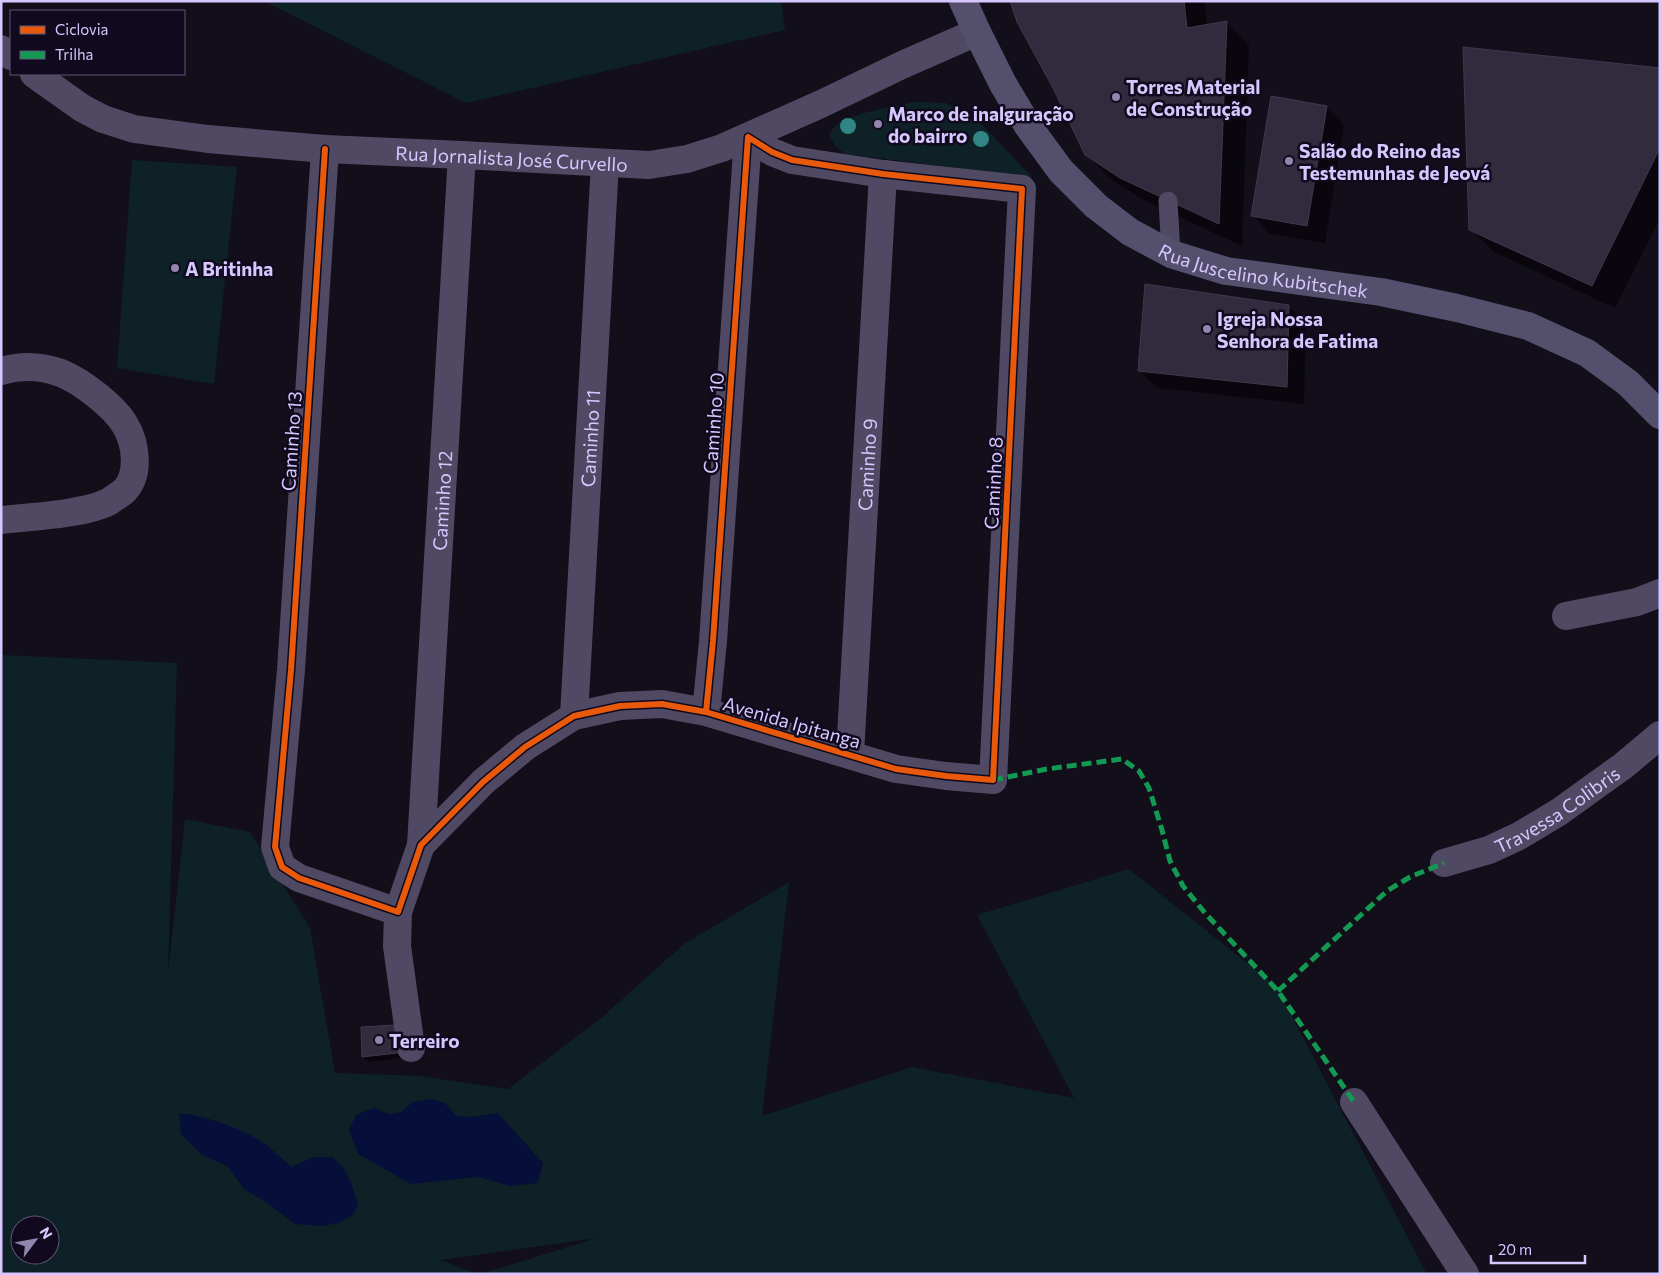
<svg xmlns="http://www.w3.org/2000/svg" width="1661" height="1275" font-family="Commissioner,sans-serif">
<rect width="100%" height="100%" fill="#120e1a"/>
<g fill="#0e2126" fill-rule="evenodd">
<path d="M264,1H781L785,30L466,103Z"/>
<path d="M918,102L946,103L973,115L1032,177L845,154L835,146L829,135C831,132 833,128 836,125C852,113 897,105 918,102Z"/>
<path d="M132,160L237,167L214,384L117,368Z"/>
<path d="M1,655L177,663L168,973L185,819L250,832L310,928L335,1073L419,1076L508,1089L600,1019L684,944L789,882L762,1116L912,1067L1074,1098L977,915L1129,869L1276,986L1427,1274H481L597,1238L441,1260L477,1274H1ZM20,1225H50V1255H20Z"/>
</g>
<g fill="#060f39">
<path d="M432,1099L445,1103L456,1116L472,1117L498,1113L543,1163L538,1183L510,1186L479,1177L411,1184L358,1154L349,1130L356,1115L374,1108L389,1114L401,1112L413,1102Z"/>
<path d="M179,1113C207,1116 242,1128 265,1144C274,1151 283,1159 291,1167L313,1157H332L343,1167L351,1182L358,1205L353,1215L339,1223L322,1226L295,1224L267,1203L244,1189L227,1166L202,1155L181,1134Z"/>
</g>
<g fill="#0007">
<path d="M1012,1H1205L1207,26L1226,22L1249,45L1242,246L1145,201L1109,178L1086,154Z"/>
<path d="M1660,70V218L1615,308L1494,252L1470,229Z"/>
<path d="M1326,107L1344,125L1325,243L1270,234L1253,216Z"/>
<path d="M1289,307L1306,324L1304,404L1157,388L1140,371Z"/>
<path d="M400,1032L402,1058L369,1062L363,1057Z"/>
</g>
<g fill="#312b3d" stroke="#40384f">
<path d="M1010,1H1184L1187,28L1227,21L1219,224L1120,178L1085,155L1053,88L1017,22Z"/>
<path d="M1463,47L1660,68V148L1592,286L1469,230Z"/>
<path d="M1271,96L1327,106L1307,226L1251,216Z"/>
<path d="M1145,284L1289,305L1287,387L1138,371Z"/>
<path d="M395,1025L397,1053L362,1057L361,1027Z"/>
</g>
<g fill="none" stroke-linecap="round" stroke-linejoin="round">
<path stroke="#4f4963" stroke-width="19" d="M1168,201L1171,254"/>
<g stroke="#4f4963" stroke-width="28">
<path d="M1,49L11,56"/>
<path id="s1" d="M34,74L82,108L103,119L134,129L208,139L325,149L462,155L649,165L687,159L722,148L821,104L902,65L977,32"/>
<path d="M325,149L291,670L275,847L282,867L299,878L398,912L421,845L483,782L525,747L574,716L620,706L662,704L706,712L896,769L946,776L993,780L1022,189L883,174L792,160L772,152L748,137L713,641L706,712"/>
<path d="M1,371C21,365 42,366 61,373C81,381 115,407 125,425C136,443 140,474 125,490C121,494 114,498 110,501C87,514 29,517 1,520"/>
<path d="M1566,616L1637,602L1660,593"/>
<path id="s2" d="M574,716L605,163"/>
<path id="s3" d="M850,754L883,174"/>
<path id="s4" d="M421,845L462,155"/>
<path id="s5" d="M1444,863L1489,850L1519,836L1559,812L1623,766L1660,735"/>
<path d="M398,912L397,946L411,1048"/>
<path d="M1354,1102L1465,1274"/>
</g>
<path stroke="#554f6e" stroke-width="28" id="s6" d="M963,1L977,32L1003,84L1028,126L1061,171L1096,206L1130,232L1171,254L1226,271L1381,292L1457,308L1528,326L1587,353L1628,383L1660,415"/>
<g stroke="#139951" stroke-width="5" stroke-dasharray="10 5" stroke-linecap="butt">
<path d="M993,780L1047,769L1122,759L1139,771L1149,788L1162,830L1170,861L1183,886L1205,913L1278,991L1354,1102"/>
<path d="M1278,991L1387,891L1410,877L1444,863"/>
</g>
<defs>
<path id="cycleway" d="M325,149L291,670L275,847L282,867L299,878L398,912L421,845L483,782L525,747L574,716L620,706L662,704L706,712L896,769L946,776L993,780L1022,189L883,174L792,160L772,152L748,137L713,641L706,712"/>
</defs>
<use href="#cycleway" stroke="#110a1e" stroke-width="9"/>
<use href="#cycleway" stroke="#e8590c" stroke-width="6"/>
</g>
<g fill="#318685">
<circle cx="848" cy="126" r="8"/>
<circle cx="981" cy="139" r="8"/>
</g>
<g fill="#9286af" stroke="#110a1e" stroke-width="2">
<circle cx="1116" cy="97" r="5"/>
<circle cx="878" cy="124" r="5"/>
<circle cx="1289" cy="161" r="5"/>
<circle cx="175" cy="268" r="5"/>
<circle cx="1207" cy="329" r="5"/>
<circle cx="379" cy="1040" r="5"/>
</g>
<g text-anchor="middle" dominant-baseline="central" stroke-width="5" stroke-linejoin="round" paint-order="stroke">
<g font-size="19" font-weight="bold" fill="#d7c7ff" stroke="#110a1e" text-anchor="start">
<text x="1126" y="86">Torres Material<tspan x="1126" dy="22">de Construção</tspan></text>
<text x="888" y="113">Marco de inalguração<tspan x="888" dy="22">do bairro</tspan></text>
<text x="1299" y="150">Salão do Reino das<tspan x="1299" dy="22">Testemunhas de Jeová</tspan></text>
<text x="185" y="268">A Britinha</text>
<text x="1217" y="318">Igreja Nossa<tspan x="1217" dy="22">Senhora de Fatima</tspan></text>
<text x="389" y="1040">Terreiro</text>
</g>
<g font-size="19" fill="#d7c7ff" stroke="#110a1e">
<text stroke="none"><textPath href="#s1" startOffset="494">Rua Jornalista José Curvello</textPath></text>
<text stroke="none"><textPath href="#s6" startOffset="430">Rua Juscelino Kubitschek</textPath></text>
<text transform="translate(713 423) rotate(-86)">Caminho 10</text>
<text stroke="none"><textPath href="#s2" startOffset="278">Caminho 11</textPath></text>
<text transform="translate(291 441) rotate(-86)">Caminho 13</text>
<text stroke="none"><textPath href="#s3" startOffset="290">Caminho 9</textPath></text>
<text transform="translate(993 483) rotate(-87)">Caminho 8</text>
<text stroke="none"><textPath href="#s4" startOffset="345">Caminho 12</textPath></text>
<text transform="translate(792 722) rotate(16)">Avenida Ipitanga</text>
<text stroke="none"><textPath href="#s5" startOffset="126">Travessa Colibris</textPath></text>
</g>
</g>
<rect width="1661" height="1275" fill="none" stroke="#d7c7ff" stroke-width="5"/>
<rect x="10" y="10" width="175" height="65" fill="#110a1e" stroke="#605678"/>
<rect x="20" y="26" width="25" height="8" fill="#e8590c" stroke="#605678"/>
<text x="55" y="35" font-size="15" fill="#d7c7ff">Ciclovia</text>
<rect x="20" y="51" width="25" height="8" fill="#139951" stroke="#605678"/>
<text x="55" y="60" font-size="15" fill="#d7c7ff">Trilha</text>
<g transform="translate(35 1240) rotate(58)"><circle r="24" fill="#110a1e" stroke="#605678"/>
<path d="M0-4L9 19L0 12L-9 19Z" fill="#9286af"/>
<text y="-8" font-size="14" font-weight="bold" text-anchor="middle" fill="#d7c7ff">N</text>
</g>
<path d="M1491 1255v8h94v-8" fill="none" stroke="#d7c7ff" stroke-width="2.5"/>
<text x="1498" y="1255" font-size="15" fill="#d7c7ff" stroke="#110a1e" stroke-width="4" paint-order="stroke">20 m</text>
</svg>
